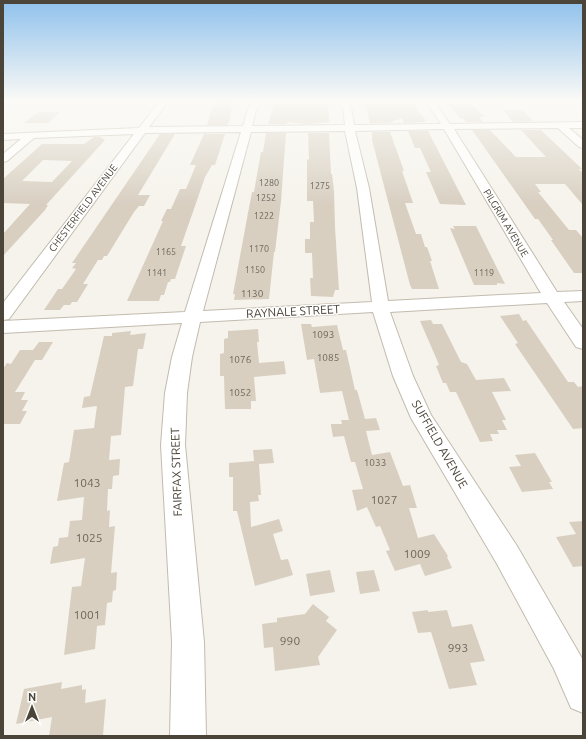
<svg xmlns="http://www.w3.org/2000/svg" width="586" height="739" font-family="Ubuntu,sans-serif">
<rect width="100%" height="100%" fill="#f6f3ec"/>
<g fill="#d8cfc1" fill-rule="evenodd">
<path d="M214,101H233L229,122L228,123L227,125H207Z"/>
<path d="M280,103L324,104V105L328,106L329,122L308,124L287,122V124H268L274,104Z"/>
<path d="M413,103L426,121H424L425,122L404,123L402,118L389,123H370L365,104Z"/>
<path d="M447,103H470L485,117H479L483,122H466L463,118H460Z"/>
<path d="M503,110H522L533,121L513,122Z"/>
<path d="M38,112H60L48,123H24Z"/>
<path d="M472,130H490L516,157H546L521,130H541L582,169H579L583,173V205L565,184H535L541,192H538L569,230H576L583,238V273H574L551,240H553L538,219H535Z"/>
<path d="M408,131H428L466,205L440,204L426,172H431L420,148H415Z"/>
<path d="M372,132H390L404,171H402L413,203H405L416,234H421L425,247H427L432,261H430L439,289H412L410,285L372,140Z"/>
<path d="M266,133H286L281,201L275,252H274L269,299L234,300L235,294H233L248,213L252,192H254L261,152H263Z"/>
<path d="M308,133H329L331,174H332L334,191L335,227L339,290H335L333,297L311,296L310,278H313L312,253H305V239H310V222H314L313,201H307V159L309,160Z"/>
<path d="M160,134H175L138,195H150L144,206H139L134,212L107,256H104L102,260H98L83,284H88L77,302H72L70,305H64L60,310H44L58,289H62L76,269L72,268L76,263H72Z"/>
<path d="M204,134H225L215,165H212L205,177L195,206L181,246H186L175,279H171L170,282H168L164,295H161L159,301H127L163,221H161L167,209H171L180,189H186L196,165H190Z"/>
<path d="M94,137H100L105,140L46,205H48L45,210L3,256V234L30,204L3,203V179L42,144H84ZM43,160L72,161L52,182L22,181Z"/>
<path d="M453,226H476L505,284L497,283V285H474L450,228L455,229Z"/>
<path d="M519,314L523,321L526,320L568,382H574L578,387L583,386V428L573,429L515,344L518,343L500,316Z"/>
<path d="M431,320L433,324H442L461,362L467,364L476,380L504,378L511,391L492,392L506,420H502L507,430H497L499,434H490L493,441L480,442L456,392H450L446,383H443L436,366L439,365L437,360L420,321Z"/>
<path d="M301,324H311L312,327L337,325L343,350H346L355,390H357L365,419L376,418L380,430L366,431L372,455L390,452L403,486L410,485L417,508H409L418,538L434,534L448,556L447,557L452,568L425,576L420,564L395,571L386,551L390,550L380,526L376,527L367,507L357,511L352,490L363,489L355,462H351L344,436L333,437L331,426V424H342L341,420H349L342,391L320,393L314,359L307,360Z"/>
<path d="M258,329L259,342H257L259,363L284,361L286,374L254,377L256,401H251V409H225L224,376H220V354L224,353V339L228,338V331Z"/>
<path d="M131,331L130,335L146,333L143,349H138L133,386L125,387L121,435L111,436L109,460L120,459L119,475L113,476L112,489H108L107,511L110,510L109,527L115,526L111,573L117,572L116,590L113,591L112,602L107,603L105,625L97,626L95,649L64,655L72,587L81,586L85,558L50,564L53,547L58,546L59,538L68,537L70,521L82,520L84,497L57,501L64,463L69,462L74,430L94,428L97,406L82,408L84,397L90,396L104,336H112V333Z"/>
<path d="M39,342H53L42,360H35L15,392H25L21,400H28L22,411H27L20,424H3V369L7,363L11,364L20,350H33Z"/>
<path d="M272,449L274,463L259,464L261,495H258L259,501L250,502L251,527L279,519L283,531L273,534L281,560L288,559L293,575L255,586L237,511H233V477H229V463L254,461L253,450Z"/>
<path d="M535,453L552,482H549L553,489L522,492L509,467L521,466L515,455Z"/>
<path d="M583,521V566L573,567L556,537L576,534L569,522Z"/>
<path d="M330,570L335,592L310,596L306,574Z"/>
<path d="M374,570L380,591L360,594L356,572Z"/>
<path d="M313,604L329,617L326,621L337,630L318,657L320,665L275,671L273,647L264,648L262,624L277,622V618L305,614Z"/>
<path d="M428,610V612L447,610L452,627L472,624L485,661L470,663L477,685L449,689L431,632L418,633L412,612Z"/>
<path d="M62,682L61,689L82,685V690L86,689L85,703L106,699L103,735L49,736L52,717L16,724L24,689Z"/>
</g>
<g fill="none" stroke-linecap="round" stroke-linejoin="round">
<defs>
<path id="minor" d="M160,101H169L149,127L243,126L249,106L254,101H264L257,107L252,126L345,125L343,107L335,101L348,102L351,107L354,125L441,124L426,101H434L450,124L583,122V128H569L583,140V148L579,147L558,128L454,129L557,292L583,291V301L564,302L583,329V349L576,347L547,303L390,312L413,376L431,415L517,546L583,660V713L571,708L554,669L497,564L411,418L393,376L373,312L200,322L192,357L187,393L185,445L204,642L206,736H170L172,642L161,445L165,393L172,357L182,323L3,333V321L185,312L241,132L145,133L9,319L3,320V303L134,134L34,138L7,161L3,162V154L21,139L3,140V134L139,128ZM444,129L539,290L541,293L388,301L369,188L355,131ZM345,131L357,188L372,302L203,311L251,132Z"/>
</defs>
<use href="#minor" stroke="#c2bbae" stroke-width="2"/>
<use href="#minor" fill="#fff" fill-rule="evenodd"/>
</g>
<linearGradient id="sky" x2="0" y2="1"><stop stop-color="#8fc1ec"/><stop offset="0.49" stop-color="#fbfaf6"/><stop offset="1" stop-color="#fbfaf6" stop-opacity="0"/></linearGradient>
<rect width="586" height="205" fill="url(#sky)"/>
<g text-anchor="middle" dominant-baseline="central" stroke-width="3" stroke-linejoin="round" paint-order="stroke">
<g font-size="9" fill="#6e675b">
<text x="269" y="183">1280</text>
<text x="320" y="186">1275</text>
<text x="266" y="198">1252</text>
<text x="264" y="216">1222</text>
<text x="259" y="249">1170</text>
<text x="166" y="252">1165</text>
<text x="255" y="270">1150</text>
<text x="157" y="273">1141</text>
<text x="484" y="273">1119</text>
</g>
<g font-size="10" fill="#4b4439" stroke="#fff">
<text transform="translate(83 208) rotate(-53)">CHESTERFIELD AVENUE</text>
<text transform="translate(506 223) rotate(59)">PILGRIM AVENUE</text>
</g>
<g font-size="10" fill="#6e675b">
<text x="252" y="293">1130</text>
<text x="323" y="334">1093</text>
<text x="328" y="357">1085</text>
<text x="240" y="359">1076</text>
<text x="240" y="392">1052</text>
<text x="375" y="462">1033</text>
</g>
<g font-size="12" fill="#4b4439" stroke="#fff">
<text transform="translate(293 311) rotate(-3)">RAYNALE STREET</text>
<text transform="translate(440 444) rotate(60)">SUFFIELD AVENUE</text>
<text transform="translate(176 472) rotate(-92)">FAIRFAX STREET</text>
</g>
<g font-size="12" fill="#6e675b">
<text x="87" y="482">1043</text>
<text x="384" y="499">1027</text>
<text x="89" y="537">1025</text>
<text x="417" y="553">1009</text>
<text x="87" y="614">1001</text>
<text x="290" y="640">990</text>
<text x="458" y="647">993</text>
</g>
</g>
<rect width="586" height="739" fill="none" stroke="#4b4439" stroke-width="8"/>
<g transform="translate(32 707)" stroke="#ffffff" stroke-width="3" paint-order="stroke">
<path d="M0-3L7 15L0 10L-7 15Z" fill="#4b4439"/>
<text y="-6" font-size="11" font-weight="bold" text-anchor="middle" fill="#4b4439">N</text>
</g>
</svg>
